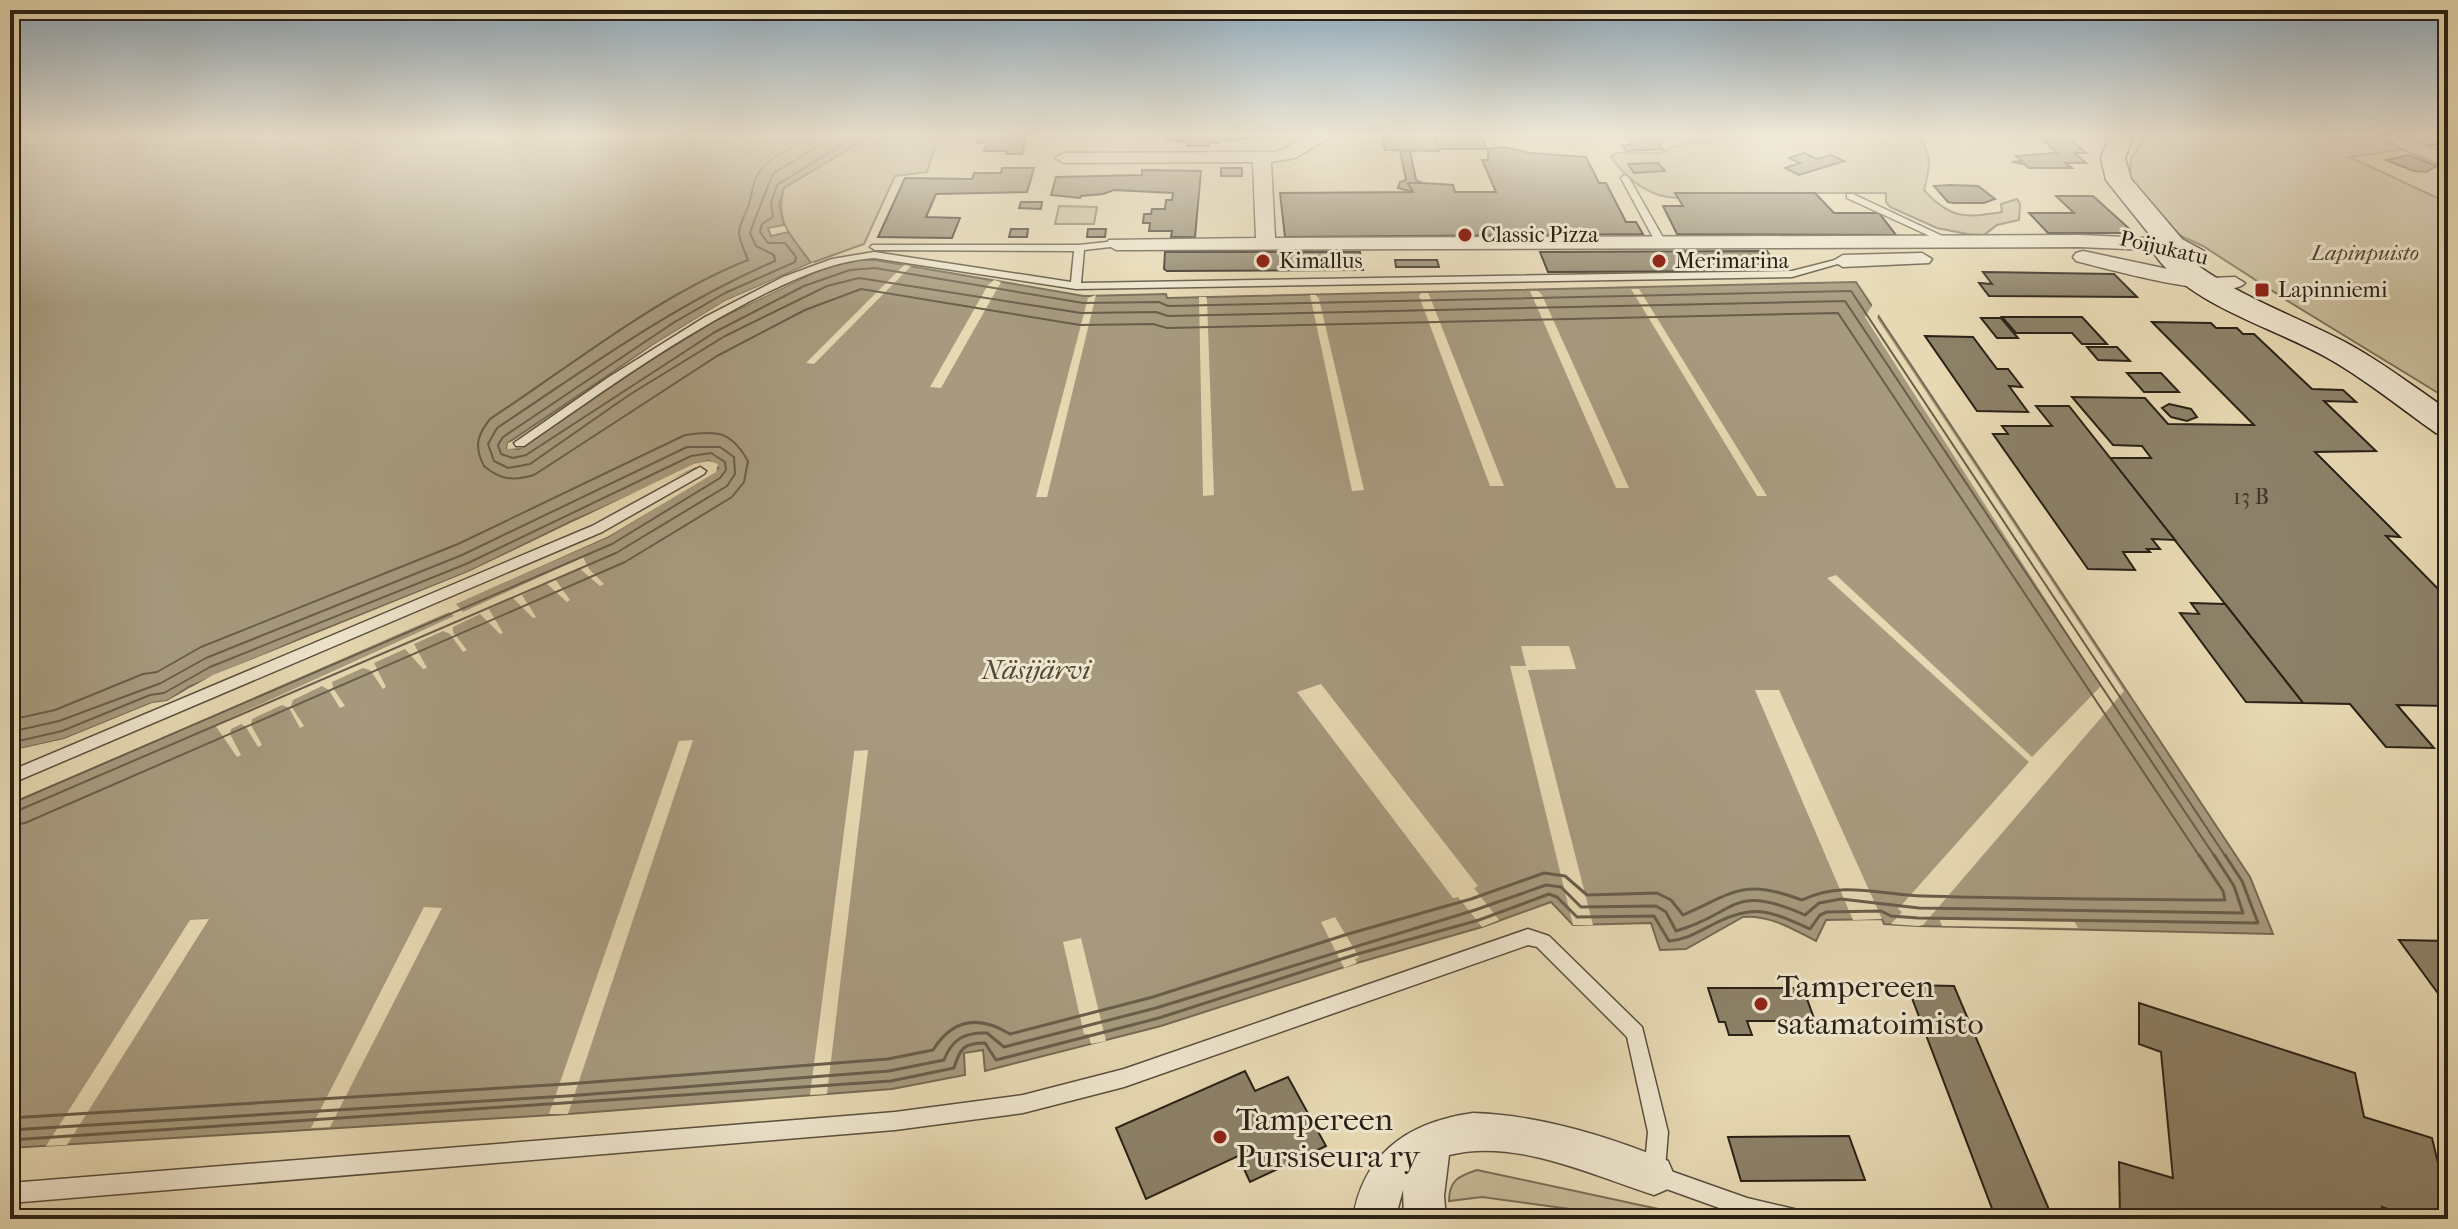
<svg xmlns="http://www.w3.org/2000/svg" width="2458" height="1229" font-family="'IM FELL French Canon',serif">
<rect width="100%" height="100%" fill="#e7d9b3"/>
<filter id="stains"><feTurbulence type="fractalNoise" baseFrequency=".0025" numOctaves="4"/><feColorMatrix values="0 0 0 0 .2 0 0 0 0 .09 0 0 0 0 .02 0 0 0 .5 -.17"/></filter>
<radialGradient id="worn" r=".72"><stop offset=".6" stop-color="#630" stop-opacity="0"/><stop offset="1" stop-color="#630" stop-opacity=".3"/></radialGradient>
<g fill="#c7ba98" stroke="#786e57" stroke-width="2">
<path d="M872,135H939L927,172L895,176L864,244L811,263C792,238 774,221 784,188Z"/>
<path d="M1676,135H1917C1933,153 1930,168 1924,190C1950,219 1965,218 2002,212L2001,204L2017,199L2020,204L2019,220L1997,225L1984,235L1967,234L1937,228L1890,207L1886,202V193H1676L1678,198C1650,198 1626,179 1611,157L1616,153H1659L1670,149L1669,147L1733,137L1685,143L1676,141Z"/>
<path d="M2147,135H2370L2404,149L2350,157L2448,203V399L2291,303L2203,246L2181,236L2161,219L2130,179L2131,159Z"/>
<path d="M1059,206L1097,207L1094,224H1055Z"/>
<path d="M1477,1170L1705,1219H1644L1482,1197L1449,1201C1449,1180 1459,1176 1477,1170Z"/>
</g>
<path fill="#a79a7e" stroke="#756a54" stroke-width="2" d="M10,135H872L784,188L779,205L784,225L768,228L771,236L788,232L811,263L726,301L653,345L508,443L507,448L519,449L625,376L716,320L821,269L857,260H875L1084,296L1166,294L1167,298L1856,282L2250,877L2273,934L1918,926L1884,924L1882,919L1826,920L1816,941C1793,929 1770,915 1743,917L1686,949L1660,950L1651,923L1573,925L1551,902L1482,927L1357,963L1161,1026L985,1071L983,1050L964,1053L965,1075L892,1089L568,1114L10,1148V797L609,536L718,468L709,461L570,522L468,572L305,637L189,687L167,701L152,703L64,739L10,751Z"/>
<g fill="#e7d9b3">
<path d="M850,261L821,269L716,320L624,377L522,448L507,449L508,443L518,439L653,345L725,301L814,262L812,267L732,303L511,446L520,444L714,316L819,266Z"/>
<path d="M904,265L911,266L814,364L806,363Z"/>
<path d="M994,280L1001,282L941,388L930,387L988,285Z"/>
<path d="M1631,289H1639L1767,496H1757Z"/>
<path d="M1530,291H1538L1542,295L1629,488H1616Z"/>
<path d="M1421,293H1428L1430,297L1504,486H1490L1419,296Z"/>
<path d="M1096,295L1047,497H1036L1088,298Z"/>
<path d="M1310,295H1316L1319,299L1364,490L1352,491Z"/>
<path d="M1199,297H1206L1207,300L1214,495L1203,496Z"/>
<path d="M1873,304L1879,313L1877,318L2124,691L1923,925L1918,926L1891,924L1902,912L1898,909L2029,762L1827,578L1836,575L2032,757L2101,686L1865,317Z"/>
<path d="M709,461L718,464L716,472L609,536L456,604L463,612L583,557L589,569L604,584L600,586L579,568L555,579L570,600L567,602L546,583L522,595L536,617L533,618L513,598L489,609L503,633L500,634L480,614L453,627V632L467,650L463,652L450,634L443,631L414,644L427,668L423,669L405,649L374,663L386,687L383,689L370,670L363,668L332,682L333,688L345,706L340,708L329,690L322,686L293,700L291,706L304,726L300,728L289,708L282,705L252,719L251,725L262,745L258,747L246,727L241,724L231,729L230,734L241,755L237,757L215,725L454,616L449,612L10,804V793L607,533L714,467H696L470,575L215,678L169,704L153,707L65,743L10,755V751L64,739L152,703L167,701L213,675L468,572L694,464Z"/>
<path d="M1521,646H1569L1576,669L1528,670L1593,925H1573L1510,666H1526Z"/>
<path d="M1321,684L1478,886L1474,888L1499,920L1482,927L1458,897L1453,898L1297,692Z"/>
<path d="M1755,690H1779L1882,919L1853,920Z"/>
<path d="M693,740L568,1114H549L679,741Z"/>
<path d="M868,750L827,1094L810,1095L854,754V751Z"/>
<path d="M424,907L442,908L330,1127L311,1128Z"/>
<path d="M1335,917L1359,957L1355,959L1357,963L1344,968L1321,922Z"/>
<path d="M1939,918L2074,921L2078,928L1942,926Z"/>
<path d="M209,919L67,1145L46,1146L190,920Z"/>
<path d="M1081,938L1106,1041L1091,1044L1088,1034H1084L1063,942Z"/>
</g>
<g fill="none" stroke-linecap="round" stroke-linejoin="round">
<g stroke="#685e4a" stroke-width="2">
<path d="M814,135C797,145 766,157 757,176C752,185 752,197 748,207C736,234 736,231 748,260C657,296 572,365 490,419C477,435 474,447 484,466C500,480 514,481 534,475L717,356L805,310L861,289L1080,325L1153,324L1167,328L1838,313L2200,857"/>
<path d="M837,135L774,173C771,177 751,229 750,233L756,246L774,255L775,261C675,304 587,368 497,428L488,444L494,461L508,468L530,464L629,395L725,336L827,286L859,278L1081,313L1156,312L1168,316L1845,301L2215,857"/>
<path d="M857,135L777,185L771,203L773,217L762,224L760,232L768,243H785L796,257L795,262L725,293L673,323L503,437L498,445L501,454L513,458L526,455L715,332L804,286L850,270L875,268L1083,303L1159,302L1168,306L1851,291L2226,857"/>
<path d="M10,720L55,710L143,674L157,672L201,647L458,544L685,435C717,430 731,431 748,461L744,482L732,497L625,562L25,823L10,826"/>
<path d="M10,732L59,721L161,683L206,658L462,555L687,447H720L734,457L735,474L727,486L616,553L10,814"/>
<path d="M10,743L62,731L150,695L164,693L210,667L466,564L691,456L711,453L725,462L726,470L720,478L612,544L10,804"/>
</g>
<g stroke="#685e4a" stroke-width="3">
<path d="M10,1118L567,1084L888,1059L933,1050C953,1018 979,1015 1010,1034L1153,997L1348,934L1471,899L1544,873L1565,876L1587,895L1657,893L1671,900L1683,915C1735,892 1744,878 1802,900C1843,880 1880,895 1923,896C2023,899 2124,899 2225,900L2223,891L2199,855"/>
<path d="M10,1130L567,1096L889,1071L944,1060C952,1039 965,1032 987,1033L1004,1047L1156,1008L1475,910L1546,885L1561,887L1581,907L1656,906L1666,912L1676,931C1739,913 1730,882 1805,915L1819,903L1841,899L1919,908L2243,913L2234,886L2214,855"/>
<path d="M10,1140L891,1081L954,1068C960,1048 964,1043 985,1043L996,1060L1159,1018L1354,955L1479,920L1549,894L1557,897L1577,917L1654,916L1669,941C1685,940 1696,933 1710,926C1753,903 1768,910 1810,929L1820,915L1827,912L1881,911L1891,916L1918,918L2258,923L2242,881L2225,855"/>
</g>
</g>
<g fill="#8c8168" stroke="#2a2116" stroke-width="2">
<path d="M980,135H1023L1022,138H1026L1022,154H1006L1007,151H984L987,143H977Z"/>
<path d="M1166,135H1283V137L1219,140V143H1209V146H1187V142L1166,140Z"/>
<path d="M1382,135H1435L1439,151L1385,150Z"/>
<path d="M1435,135H1481L1486,149H1439Z"/>
<path d="M1614,135H1673L1674,136L1661,138L1664,142H1658L1663,149L1626,151L1622,145H1632L1626,136Z"/>
<path d="M2045,135H2074L2066,136L2086,153H2075L2086,163H2066L2072,168H2029L2024,164L2012,162L2022,161L2016,156L2057,153L2038,136Z"/>
<path d="M2446,142L2448,156L2424,146L2434,144Z"/>
<path d="M1504,147L1530,153L1586,157L1599,183H1606L1626,222H1636L1643,234L1285,237L1280,193L1413,192L1408,183H1422L1453,185L1455,192H1496L1482,160H1488V149Z"/>
<path d="M1400,151H1410L1416,180L1422,183H1408L1413,192L1398,188L1400,182L1406,180Z"/>
<path d="M1804,153L1817,159L1831,155L1844,161L1799,175L1785,168L1800,163L1789,158Z"/>
<path d="M2409,155L2437,166L2426,172L2414,171L2386,160Z"/>
<path d="M1658,163L1665,171L1634,173L1628,164Z"/>
<path d="M1002,168H1034L1027,192L936,194L926,217L960,218L952,238L878,237L905,178L972,179L974,173H1001Z"/>
<rect x="1221" y="168" width="21" height="8"/>
<path d="M1142,170L1201,171L1195,237H1171L1172,231H1149L1150,223H1143L1144,214H1151L1152,209H1165L1166,200H1172L1173,193L1114,190L1103,194L1081,196L1080,198L1051,195L1056,177L1142,175Z"/>
<path d="M1950,185L1978,186L1995,199L1984,203H1954L1948,202L1934,186Z"/>
<path d="M1675,193H1815L1834,213H1879L1896,235L1677,234L1663,206H1683Z"/>
<path d="M2056,196H2093L2134,233H2048L2029,213H2074Z"/>
<path d="M1021,202H1042L1041,209L1019,208Z"/>
<path d="M1011,229H1028L1027,237H1009Z"/>
<path d="M1088,229H1106L1105,237H1087Z"/>
<path d="M1767,251L1780,271L1548,272L1540,252Z"/>
<path d="M1165,252H1360L1363,270L1167,271L1164,269Z"/>
<path d="M1395,260H1437L1439,267H1396Z"/>
<path d="M1983,272L2114,274L2137,297L1989,296L1979,283L1992,284Z"/>
<path d="M2002,317H2082L2107,344H2082L2072,333H2016Z"/>
<path d="M1981,318H2001L2018,338H1997Z"/>
<path d="M2152,322L2211,323L2216,328H2237L2243,334H2254L2312,389L2343,390L2356,402L2324,401L2376,451L2315,452L2400,537L2386,536L2448,599V706L2397,705L2434,748L2386,747L2350,704L2303,703L2110,458H2151L2142,446L2113,445L2072,397L2145,398L2168,424L2254,425Z"/>
<path d="M1925,336L1973,337L1997,369H2008L2022,387L2009,386L2028,412L1977,411Z"/>
<path d="M2087,347H2117L2130,361L2098,360Z"/>
<path d="M2127,373H2161L2179,392H2144Z"/>
<path d="M2169,404L2191,409L2197,417L2187,421L2171,417L2162,408Z"/>
<path d="M2036,406H2069L2175,540L2152,539L2160,549H2147L2150,552H2123L2135,570L2088,569L1993,434H2008L2002,426H2052Z"/>
<path d="M2191,603L2225,604L2303,703L2246,702L2180,613L2199,614Z"/>
<path d="M2399,940L2448,941V1007Z"/>
<path d="M1907,985L1954,986L2053,1219H1996Z"/>
<path d="M1708,988H1803L1815,1021H1811L1814,1029H1793L1790,1021H1747L1752,1035H1729L1725,1022H1719Z"/>
<path d="M2139,1003L2355,1073L2364,1117L2432,1138L2448,1205V1219H2417L2382,1207L2385,1219H2120L2119,1162L2173,1178L2161,1052L2139,1044Z"/>
<path d="M1245,1071L1255,1091L1288,1077L1326,1146L1250,1182L1238,1156L1146,1199L1116,1128Z"/>
<path d="M1849,1136L1865,1180L1741,1181L1728,1137Z"/>
</g>
<g fill="none" stroke-linecap="round" stroke-linejoin="round">
<defs>
<g id="lane">
<path d="M1625,175L1629,178L1665,241L1663,243L1655,241L1621,178Z"/>
<path d="M1847,194H1853L1953,241L1945,243L1847,198Z"/>
<path d="M1116,241L1121,244L1119,246L1084,250L1081,283L1792,271L1843,258L1848,261L1792,277L1076,289L874,258C834,261 799,277 764,294C679,336 602,392 524,446H516L514,443L609,377L705,317L783,277L832,259L874,252L1071,282L1074,251L875,250L870,247L872,245H1079Z"/>
<path d="M700,467L706,471L704,474L602,532L10,784V771L592,526Z"/>
<path d="M1528,929L1549,936L1642,1027L1668,1132L1665,1169L1747,1198L1794,1209L1801,1212L1804,1219H1750L1647,1182L1644,1175L1648,1132L1627,1037L1537,947L1528,945L1124,1087L1023,1113L895,1130L10,1203V1183L895,1112L1023,1095L1124,1069Z"/>
</g>
<g id="street">
<path d="M1313,135H1334L1295,158L1271,162L1275,238L2080,235L2172,239L2182,245L2172,251L2080,247L1116,250L1106,244L1109,240L1256,238L1253,162L1064,163L1055,158L1064,153L1276,152Z"/>
<path d="M2407,135H2434L2419,143L2448,156V167L2397,146L2394,142Z"/>
<path d="M2083,251L2210,278L2235,277L2245,283C2228,303 2104,268 2076,261L2073,257L2076,253Z"/>
<path d="M1922,253L1932,259L1929,263L1843,267L1833,261L1843,255Z"/>
<path d="M1473,1113C1539,1115 1607,1136 1668,1161L1674,1175L1668,1189L1654,1195C1592,1175 1515,1138 1449,1155L1444,1196L1446,1219H1404L1403,1190L1395,1219H1353C1363,1153 1409,1122 1473,1113Z"/>
</g>
<path id="secondary" d="M2110,135H2134L2125,158L2131,179L2182,239L2204,251L2208,257L2204,263L2197,265C2243,298 2295,316 2345,342C2381,361 2414,387 2448,410V436L2436,433C2399,407 2364,378 2324,356C2272,327 2190,305 2155,255L2158,245L2106,180L2101,158Z"/>
</defs>
<use href="#lane" stroke="#594f3d" stroke-width="3"/>
<use href="#street" stroke="#594f3d" stroke-width="3"/>
<use href="#secondary" stroke="#2a2116" stroke-width="3"/>
<use href="#lane" fill="#efe6ce" fill-rule="evenodd"/>
<use href="#street" fill="#efe6ce" fill-rule="evenodd"/>
<use href="#secondary" fill="#efe6ce" fill-rule="evenodd"/>
</g>
<linearGradient id="sky" x2="0" y2="1"><stop stop-color="#8eaabe"/><stop offset="0.44" stop-color="#f4eedd"/><stop offset="1" stop-color="#f4eedd" stop-opacity="0"/></linearGradient>
<rect width="2458" height="307" fill="url(#sky)"/>
<g fill="#8f2418" stroke="#efe6ce" stroke-width="3">
<circle cx="1465" cy="235" r="8"/>
<circle cx="1263" cy="261" r="8"/>
<circle cx="1659" cy="261" r="8"/>
<rect x="2254" y="282" width="16" height="16" rx="4"/>
<circle cx="1761" cy="1004" r="8"/>
<circle cx="1220" cy="1137" r="8"/>
</g>
<g text-anchor="middle" dominant-baseline="central" stroke-width="6" stroke-linejoin="round" paint-order="stroke">
<g font-size="22" fill="#2a2116" stroke="#efe6ce" text-anchor="start">
<text x="1481" y="235">Classic Pizza</text>
<text x="1279" y="261">Kimallus</text>
<text x="1675" y="261">Merimarina</text>
<text x="2278" y="290">Lapinniemi</text>
</g>
<g font-size="22" fill="#2a2116" stroke="#efe6ce">
<text transform="translate(2164 248) rotate(13)">Poijukatu</text>
</g>
<g font-size="22" font-style="italic" fill="#514736" stroke="#efe6ce">
<text x="2365" y="253">Lapinpuisto</text>
</g>
<g font-size="22" fill="#42392a">
<text x="2251" y="497">13 B</text>
</g>
<g font-size="28" font-style="italic" fill="#564b3a" stroke="#efe6ce">
<text x="1036" y="669">Näsijärvi</text>
</g>
<g font-size="32" fill="#2a2116" stroke="#efe6ce" text-anchor="start">
<text x="1777" y="986">Tampereen<tspan x="1777" dy="37">satamatoimisto</tspan></text>
<text x="1236" y="1119">Tampereen<tspan x="1236" dy="37">Pursiseura ry</tspan></text>
</g>
</g>
<rect width="2458" height="1229" fill="none" stroke="#e7d9b3" stroke-width="40"/>
<rect x="12" y="12" width="2434" height="1205" fill="none" stroke="#2a2116" stroke-width="4"/>
<rect x="20" y="20" width="2418" height="1189" fill="none" stroke="#2a2116" stroke-width="2"/>
<rect width="100%" height="100%" filter="url(#stains)"/>
<rect width="100%" height="100%" fill="url(#worn)"/>
</svg>
